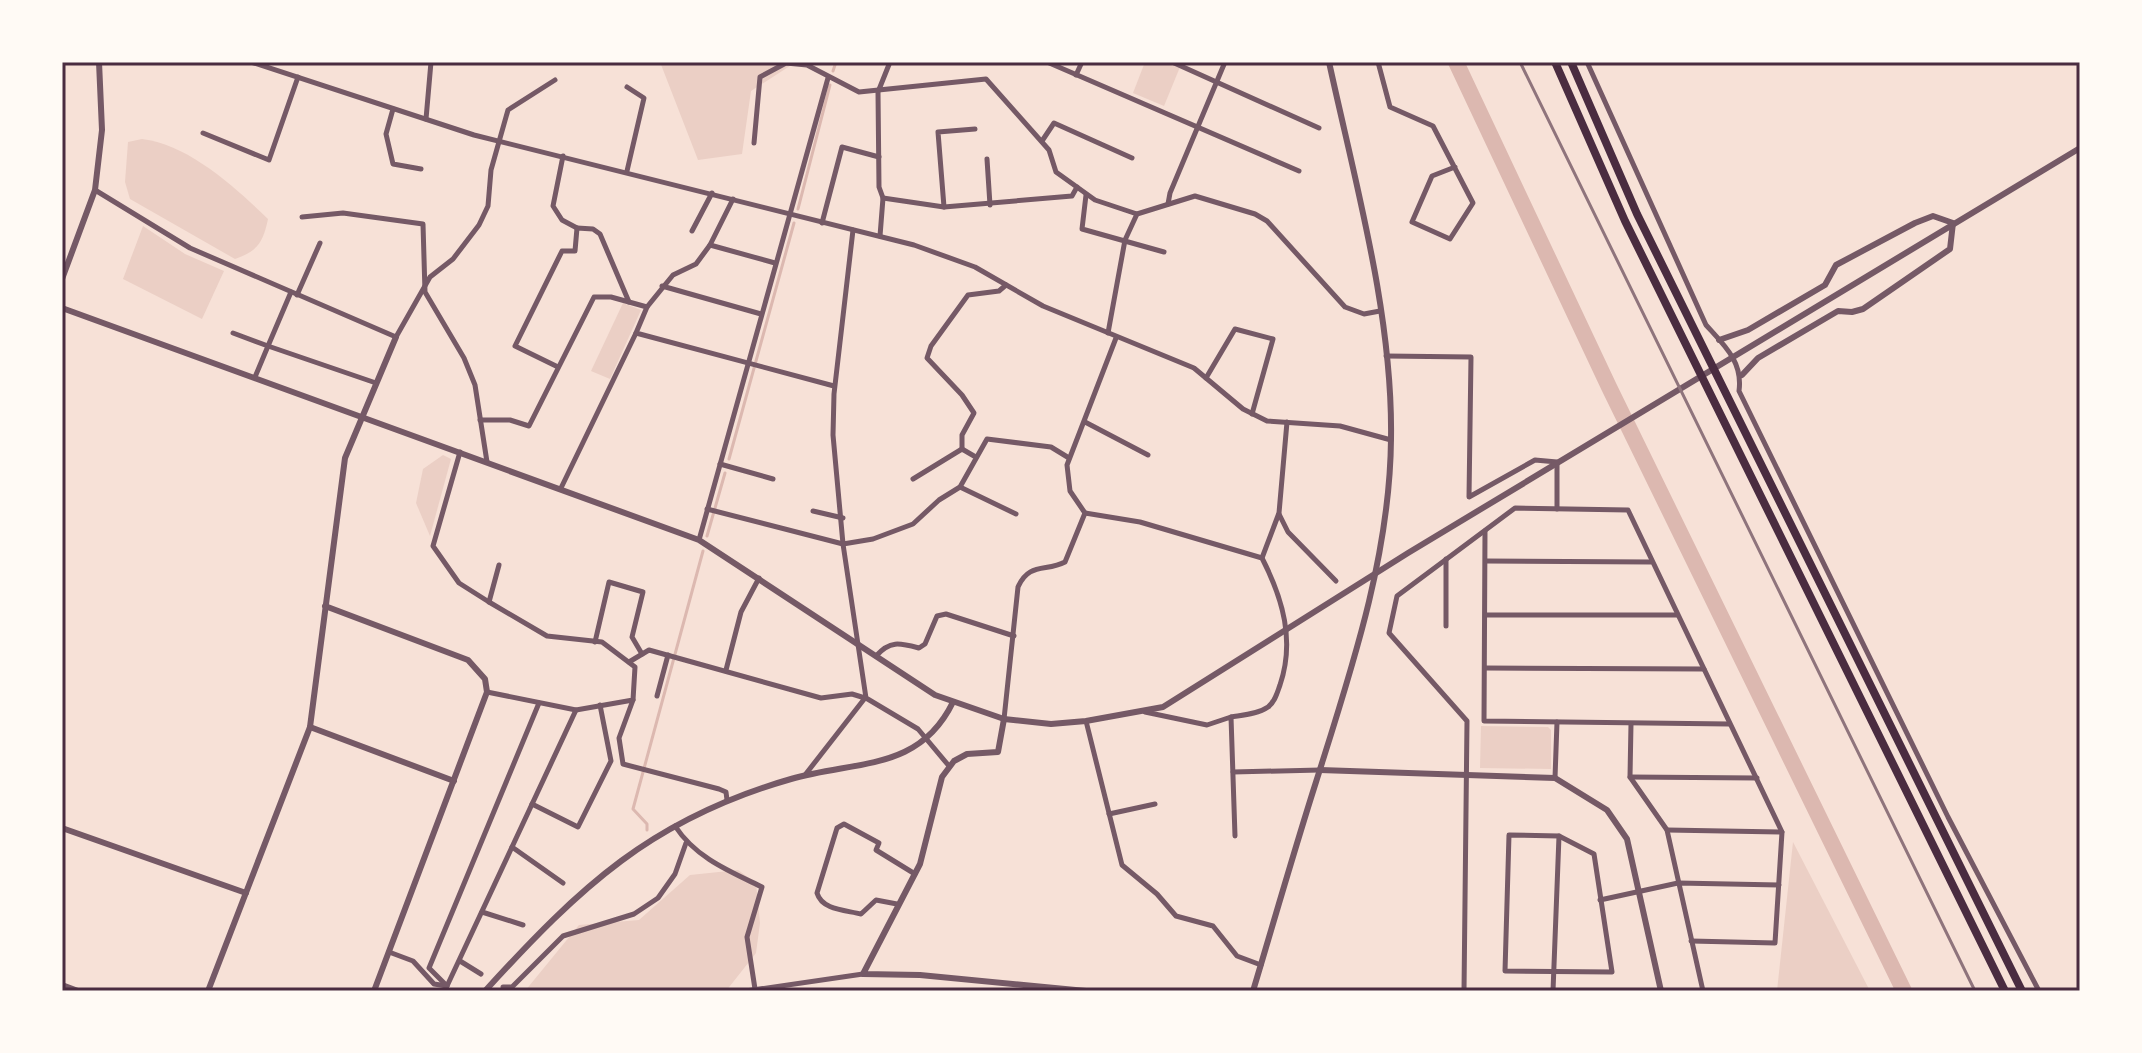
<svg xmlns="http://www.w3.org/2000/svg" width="2142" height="1053" font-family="Inter,sans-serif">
<rect width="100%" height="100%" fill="#f7e1d7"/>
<g fill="#ebcfc5">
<path d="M660,62H796L751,91L742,154L698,160Z"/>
<path d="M1145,62H1169L1180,67L1164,106L1133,93Z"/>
<path d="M142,139C188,144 236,188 268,219C263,242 258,251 235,259L130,199L125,182L128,142Z"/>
<path d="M143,226L185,254L224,271L202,319L123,279Z"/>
<path d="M623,303L641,310L610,379L591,371Z"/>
<path d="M443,455L451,459L430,536L416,503L423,469Z"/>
<path d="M1481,726L1548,727L1551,730V769L1480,768Z"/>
<path d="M1793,842L1870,991H1777Z"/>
<path d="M738,870L756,883L760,923L756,953L726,991H525L579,925L639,920L690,875Z"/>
</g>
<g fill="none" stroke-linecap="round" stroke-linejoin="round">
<g stroke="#dcb8b0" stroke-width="3">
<path d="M833,71L836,62"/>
<path d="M798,209L830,85"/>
<path d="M729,459L794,223"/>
<path d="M707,536L725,473"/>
<path d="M647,830V824L633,809L703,551"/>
</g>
<path stroke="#dcb8b0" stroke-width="16" d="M1456,62L1609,387L1904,991"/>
<g stroke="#755966" stroke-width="5">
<path d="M251,62L474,135L914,245L975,267L1043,306L1194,368L1243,409L1267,421L1340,426L1391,440"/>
<path d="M1047,62L1299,171"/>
<path d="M1172,62L1319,128"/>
<path d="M1378,62L1390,107L1433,126L1473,203L1450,239L1412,222L1432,176L1455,167"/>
<path d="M1587,62L1706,325C1725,346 1743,362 1739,391L1948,817L2039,991"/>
<path d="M1076,75L1082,62"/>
<path d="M627,87L644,98L627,171"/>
<path d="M393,109L386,134L393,164L421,169"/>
<path d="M426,119L431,62"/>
<path d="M203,133L269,160L298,77"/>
<path d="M1042,141L1054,123L1132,158"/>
<path d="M754,143L760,77L786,63L807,65L859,92L986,79L1049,150L1056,172L1095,200L1137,214"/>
<path d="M563,156L553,206L562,220L577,228"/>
<path d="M987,159L990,205"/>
<path d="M95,190L190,248L396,337L430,277L453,259L479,225L488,206L491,170L508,110L555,80"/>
<path d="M1086,195L1082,229L1164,252"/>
<path d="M883,198L944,207L1072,196L1077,187"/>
<path d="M1168,204L1170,193L1225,62"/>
<path d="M944,207L938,132L975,129"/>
<path d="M302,217L343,213L423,224L425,292L464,358L475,385L487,462"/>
<path d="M822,223L842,147L879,157"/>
<path d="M853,230L834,394L833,435L843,544L866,698L918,729L949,766"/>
<path d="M692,231L712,193"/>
<path d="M880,236L883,198L879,187L878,92L890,62"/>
<path d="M710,245L775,263"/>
<path d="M662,286L761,314"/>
<path d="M291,292L268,346L376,383"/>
<path d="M297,295L320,243"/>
<path d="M647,307L673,275L696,264L710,245L733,199"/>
<path d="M233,333L268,346L255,377"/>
<path d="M1108,333L1125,240L1137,214L1195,196L1255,214L1267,221L1345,307L1364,314L1380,311"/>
<path d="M1386,356L1471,357L1469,497L1535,460L1557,462V509"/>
<path d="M558,367L515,346L562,251H575L577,228L593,229L600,234L629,302"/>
<path d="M1206,378L1235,329L1273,339L1252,414"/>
<path d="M480,420H510L529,426L594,297H611L647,307L636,333L834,386"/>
<path d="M1085,422L1148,455"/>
<path d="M962,449V435L974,413L962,395L927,358L931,346L968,295L999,291L1006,285"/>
<path d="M460,452L433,546L459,583L489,602L547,636L602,642L635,667L633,700L576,710L487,692"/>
<path d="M720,464L773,479"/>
<path d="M913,479L962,449L974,456"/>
<path d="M960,487L1016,514"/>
<path d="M561,488L636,333"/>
<path d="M707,509L843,544L873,539L913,524L939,500L960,487L987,439L1051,447L1069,458"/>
<path d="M813,511L843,518"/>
<path d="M1085,513L1140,522L1262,558C1283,599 1295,641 1280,685C1277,693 1275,702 1268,707C1258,714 1243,715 1231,717"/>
<path d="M1279,514L1288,532L1336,581"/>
<path d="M1485,531L1484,721L1729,724"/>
<path d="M699,540L828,78"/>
<path d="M1262,558L1279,513L1287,422"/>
<path d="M1446,559V626"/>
<path d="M1486,561L1651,562"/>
<path d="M489,602L499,565"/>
<path d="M1486,615H1677"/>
<path d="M595,642L609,582L643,592L632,637L642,654"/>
<path d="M876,656C890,640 900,643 919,648L925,644L937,616L946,614L1014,636"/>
<path d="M629,662L649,650L821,698L852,694L865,698L805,775"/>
<path d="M1485,668L1704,669"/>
<path d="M726,670L741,612L759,578"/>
<path d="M657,696L668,655"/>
<path d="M633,700L619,738L623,764L719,789L726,792L727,800"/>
<path d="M1145,712L1207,725L1231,717L1235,836"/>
<path d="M1004,719L1018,587C1029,562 1046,572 1065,562L1085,513L1070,491L1067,465L1116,338"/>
<path d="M1086,721L1122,865L1157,894L1176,916L1213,926L1237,956L1261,965"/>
<path d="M1631,724L1630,777L1667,830L1703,991"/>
<path d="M1233,772L1320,770"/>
<path d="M1630,777L1757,778"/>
<path d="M1555,778L1557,722"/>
<path d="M532,804L578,827L611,761L600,705"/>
<path d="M1109,814L1155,804"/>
<path d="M675,826C696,858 729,871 762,887L747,937L755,989"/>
<path d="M1667,830L1782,832"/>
<path d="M1509,835L1559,836L1594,854L1612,972L1505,971Z"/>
<path d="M563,883L512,847L576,710"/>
<path d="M1600,900L1678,883L1779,885"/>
<path d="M897,904L876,900L861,914C845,910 822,910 817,893L837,828L844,824L879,843L876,850L915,874"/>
<path d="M482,912L523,925"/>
<path d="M389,952L413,961L434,984L447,986L512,847"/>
<path d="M460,961L481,974"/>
<path d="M447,986L429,968L539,703"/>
<path d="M503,987H512L563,936L634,914L658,898L675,874L686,843"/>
<path d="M746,991L863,974"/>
<path d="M1464,991L1467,721L1389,633L1397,596L1515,508L1628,510L1782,832L1775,943L1691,941"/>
<path d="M1553,991L1559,836"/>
</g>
<g stroke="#755966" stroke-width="6">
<path d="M62,279L95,190L102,130L99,62"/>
<path d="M62,308L699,540L935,695L1004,719L1051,724L1086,721L1163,707L1408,553L2080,148"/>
<path d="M1719,340L1748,330L1825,285L1836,265L1915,223L1933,216L1953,223L1950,249L1863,309L1852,312L1838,311L1758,358L1742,375"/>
<path d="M325,606L468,660L485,679L487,692L374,991"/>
<path d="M1004,719L998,752L967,754L954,761L942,777L920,864L863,974L920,975L1086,991"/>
<path d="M310,727L454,781"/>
<path d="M1320,770L1555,778L1607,810L1627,839L1661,991"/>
<path d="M62,828L246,893"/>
<path d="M62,985L78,991"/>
<path d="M208,991L310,727L345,458L396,337"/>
<path d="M485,991C580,887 651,819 791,779C856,760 919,772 953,702"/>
<path d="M1253,991C1274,921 1294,851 1316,782C1351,671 1390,556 1391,439C1393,315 1355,182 1329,62"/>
</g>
<g stroke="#4a2c40" stroke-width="8">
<path d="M1555,62L1625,221L2005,991"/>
<path d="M1571,62L1637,214L2022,991"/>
</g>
<path stroke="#8f747c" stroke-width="3" d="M1520,62L1975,991"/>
</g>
<rect width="2142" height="1053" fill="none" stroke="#fffaf5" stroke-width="128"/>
<rect x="64" y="64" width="2014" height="925" fill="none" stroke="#4a2c40" stroke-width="3"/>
</svg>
